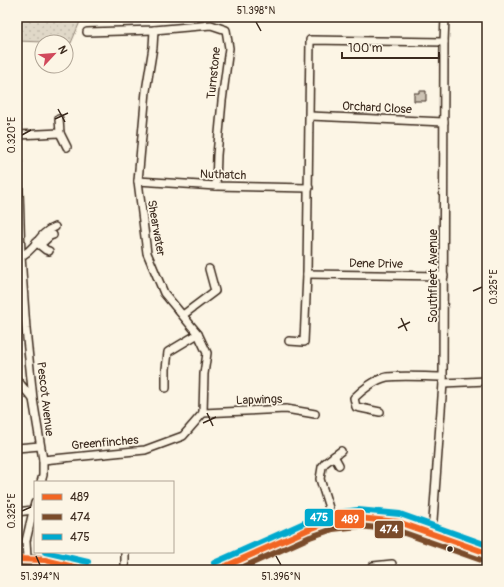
<svg xmlns="http://www.w3.org/2000/svg" width="504" height="587" font-family="Pangolin,sans-serif">
<defs>
<pattern id="grass-dots" width="8" height="8" patternUnits="userSpaceOnUse"><rect width="8" height="8" fill="#e0d8c8"/><path d="M2 2h.1M6 6h.1" fill="none" stroke="#c1baab" stroke-width="1.8" stroke-linecap="round"/></pattern>
</defs>
<rect width="100%" height="100%" fill="#fcf5e5"/>
<filter id="ink" filterUnits="userSpaceOnUse"><feTurbulence type="fractalNoise" baseFrequency=".025" numOctaves="2"/><feDisplacementMap in="SourceGraphic" scale="8" xChannelSelector="R" yChannelSelector="G"/><feConvolveMatrix kernelMatrix="1 2 1 2 8 2 1 2 1" color-interpolation-filters="sRGB"/></filter>
<g filter="url(#ink)">
<path fill="url(#grass-dots)" stroke="#8e8173" d="M17,17H82L71,43L17,41Z"/>
<path fill="#ccc2b3" stroke="#3b2a1e" d="M419,91H426V101H414V93H419Z"/>
<g fill="none" stroke-linecap="round" stroke-linejoin="round">
<defs>
<g id="minor">
<path d="M154,30L153,47L146,91L138,181L147,253L164,293L198,334L207,353L204,374L203,413"/>
<path d="M87,32L154,30L211,25L226,30L229,48L222,101L217,155L216,186"/>
<path d="M310,116L444,122"/>
<path d="M17,127L21,256L26,329L33,399L43,460V475L41,482"/>
<path d="M60,133L67,147"/>
<path d="M18,135L60,133L59,119"/>
<path d="M138,181L216,186L309,188"/>
<path d="M36,242L46,250L49,251"/>
<path d="M40,245L50,236L53,235"/>
<path d="M21,256C37,249 38,233 55,227"/>
<path d="M307,274L444,276"/>
<path d="M183,315L215,291L209,269"/>
<path d="M289,341L304,342L307,274L310,40L444,42"/>
<path d="M17,380L33,399"/>
<path d="M443,383L487,381"/>
<path d="M166,388V369L168,352L198,334"/>
<path d="M380,412L356,407L354,398C362,390 376,379 387,377C404,375 426,377 443,377"/>
<path d="M203,413L286,409L315,414"/>
<path d="M17,448L40,446"/>
<path d="M334,456L339,465"/>
<path d="M43,460L145,450L183,436L203,413"/>
<path d="M17,512L33,510"/>
<path d="M331,521L329,508L320,479L322,467L325,463L341,451"/>
<path d="M432,534L443,383L444,42L445,17"/>
<path d="M125,552V570"/>
<path d="M27,558L26,541L35,503"/>
<path d="M17,559L45,560L86,570"/>
<path d="M373,566L392,564"/>
<path d="M217,570L307,530L331,521L359,518L398,522L487,553"/>
</g>
</defs>
<use href="#minor" stroke="#3b2a1e" stroke-width="10"/>
<use href="#minor" stroke="#fcf5e5" stroke-width="7"/>
<defs>
<g id="bus-1">
<path d="M17,559L45,560L86,570"/>
<path d="M217,570L307,530L331,521L359,518L398,522L487,553"/>
</g>
<g id="bus-2">
<path d="M17,567L44,568L52,570"/>
<path d="M237,570L310,537L333,529L359,526L396,530L484,561"/>
</g>
<g id="bus-3">
<path d="M45,552L88,562"/>
<path d="M214,563L304,523L328,514L358,510L400,514L487,545"/>
</g>
</defs>
<use href="#bus-1" stroke="#fcf5e5" stroke-width="9"/>
<use href="#bus-2" stroke="#fcf5e5" stroke-width="9"/>
<use href="#bus-3" stroke="#fcf5e5" stroke-width="9"/>
<use href="#bus-1" stroke="#f26522" stroke-width="6"/>
<use href="#bus-2" stroke="#7a4b2a" stroke-width="6"/>
<use href="#bus-3" stroke="#00a9ce" stroke-width="6"/>
</g>
</g>
<path fill="none" stroke="#3b2a1e" stroke-width="1.5" d="M256,22L261,31M58,109L65,122M55,119L68,113M22,135L31,130M473,291L482,287M401,318L407,331M398,328L410,322M207,413L213,426M203,423L216,417M22,511L31,507M36,556L40,565M276,556L281,565"/>
<circle fill="#3b2a1e" stroke="#fcf5e5" stroke-width="1.5" cx="450" cy="549" r="3.5"/>
<g text-anchor="middle" dominant-baseline="central" stroke-width="3.5" stroke-linejoin="round" paint-order="stroke">
<g font-size="12" fill="#3b2a1e" stroke="#fcf5e5">
<text transform="translate(214 73) rotate(-84)">Turnstone</text>
<text transform="translate(377 108) rotate(3)">Orchard Close</text>
<text transform="translate(223 175) rotate(2)">Nuthatch</text>
<text transform="translate(156 228) rotate(80)">Shearwater</text>
<text transform="translate(376 264) rotate(1)">Dene Drive</text>
<text transform="translate(433 276) rotate(-90)">Southfleet Avenue</text>
<text transform="translate(45 399) rotate(83)">Pescot Avenue</text>
<text transform="translate(259 400) rotate(-2)">Lapwings</text>
<text transform="translate(105 443) rotate(-5)">Greenfinches</text>
</g>
</g>
<g stroke="#fcf5e5" stroke-width="1.5">
<rect x="304" y="508" width="30" height="19" rx="4" fill="#00a9ce"/>
<rect x="334" y="509" width="31" height="20" rx="4" fill="#f26522"/>
<rect x="374" y="520" width="30" height="19" rx="4" fill="#7a4b2a"/>
</g>
<g font-size="11" text-anchor="middle" font-weight="bold" fill="#fff">
<text x="319" y="521">475</text>
<text x="350" y="523">489</text>
<text x="389" y="533">474</text>
</g>
<rect width="504" height="587" fill="none" stroke="#fcf5e5" stroke-width="44"/>
<rect x="34" y="481" width="140" height="72" fill="#fcf5e5" stroke="#afa495"/>
<rect x="42" y="494" width="20" height="6" fill="#f26522" stroke="#afa495"/>
<text x="70" y="501" font-size="12" fill="#3b2a1e">489</text>
<rect x="42" y="514" width="20" height="6" fill="#7a4b2a" stroke="#afa495"/>
<text x="70" y="521" font-size="12" fill="#3b2a1e">474</text>
<rect x="42" y="534" width="20" height="6" fill="#00a9ce" stroke="#afa495"/>
<text x="70" y="541" font-size="12" fill="#3b2a1e">475</text>
<g transform="translate(54 54) rotate(64)"><circle r="19" fill="#fcf5e5" stroke="#afa495"/>
<path d="M0-3L7 15L0 10L-7 15Z" fill="#d1495b"/>
<text y="-6" font-size="11" font-weight="bold" text-anchor="middle" fill="#3b2a1e">N</text>
</g>
<path d="M342 52v6h97v-6" fill="none" stroke="#3b2a1e" stroke-width="2"/>
<text x="348" y="52" font-size="12" fill="#3b2a1e" stroke="#fcf5e5" stroke-width="3" paint-order="stroke">100 m</text>
<rect x="22" y="22" width="460" height="543" fill="none" stroke="#3b2a1e" stroke-width="1.5"/>
<g font-size="10" text-anchor="middle" fill="#3b2a1e">
<text x="256" y="14">51.398°N</text>
<text transform="translate(11 135) rotate(-90)" y="4">0.320°E</text>
<text transform="translate(493 287) rotate(-90)" y="4">0.325°E</text>
<text transform="translate(11 511) rotate(-90)" y="4">0.325°E</text>
<text x="40" y="580">51.394°N</text>
<text x="281" y="580">51.396°N</text>
</g>
</svg>
